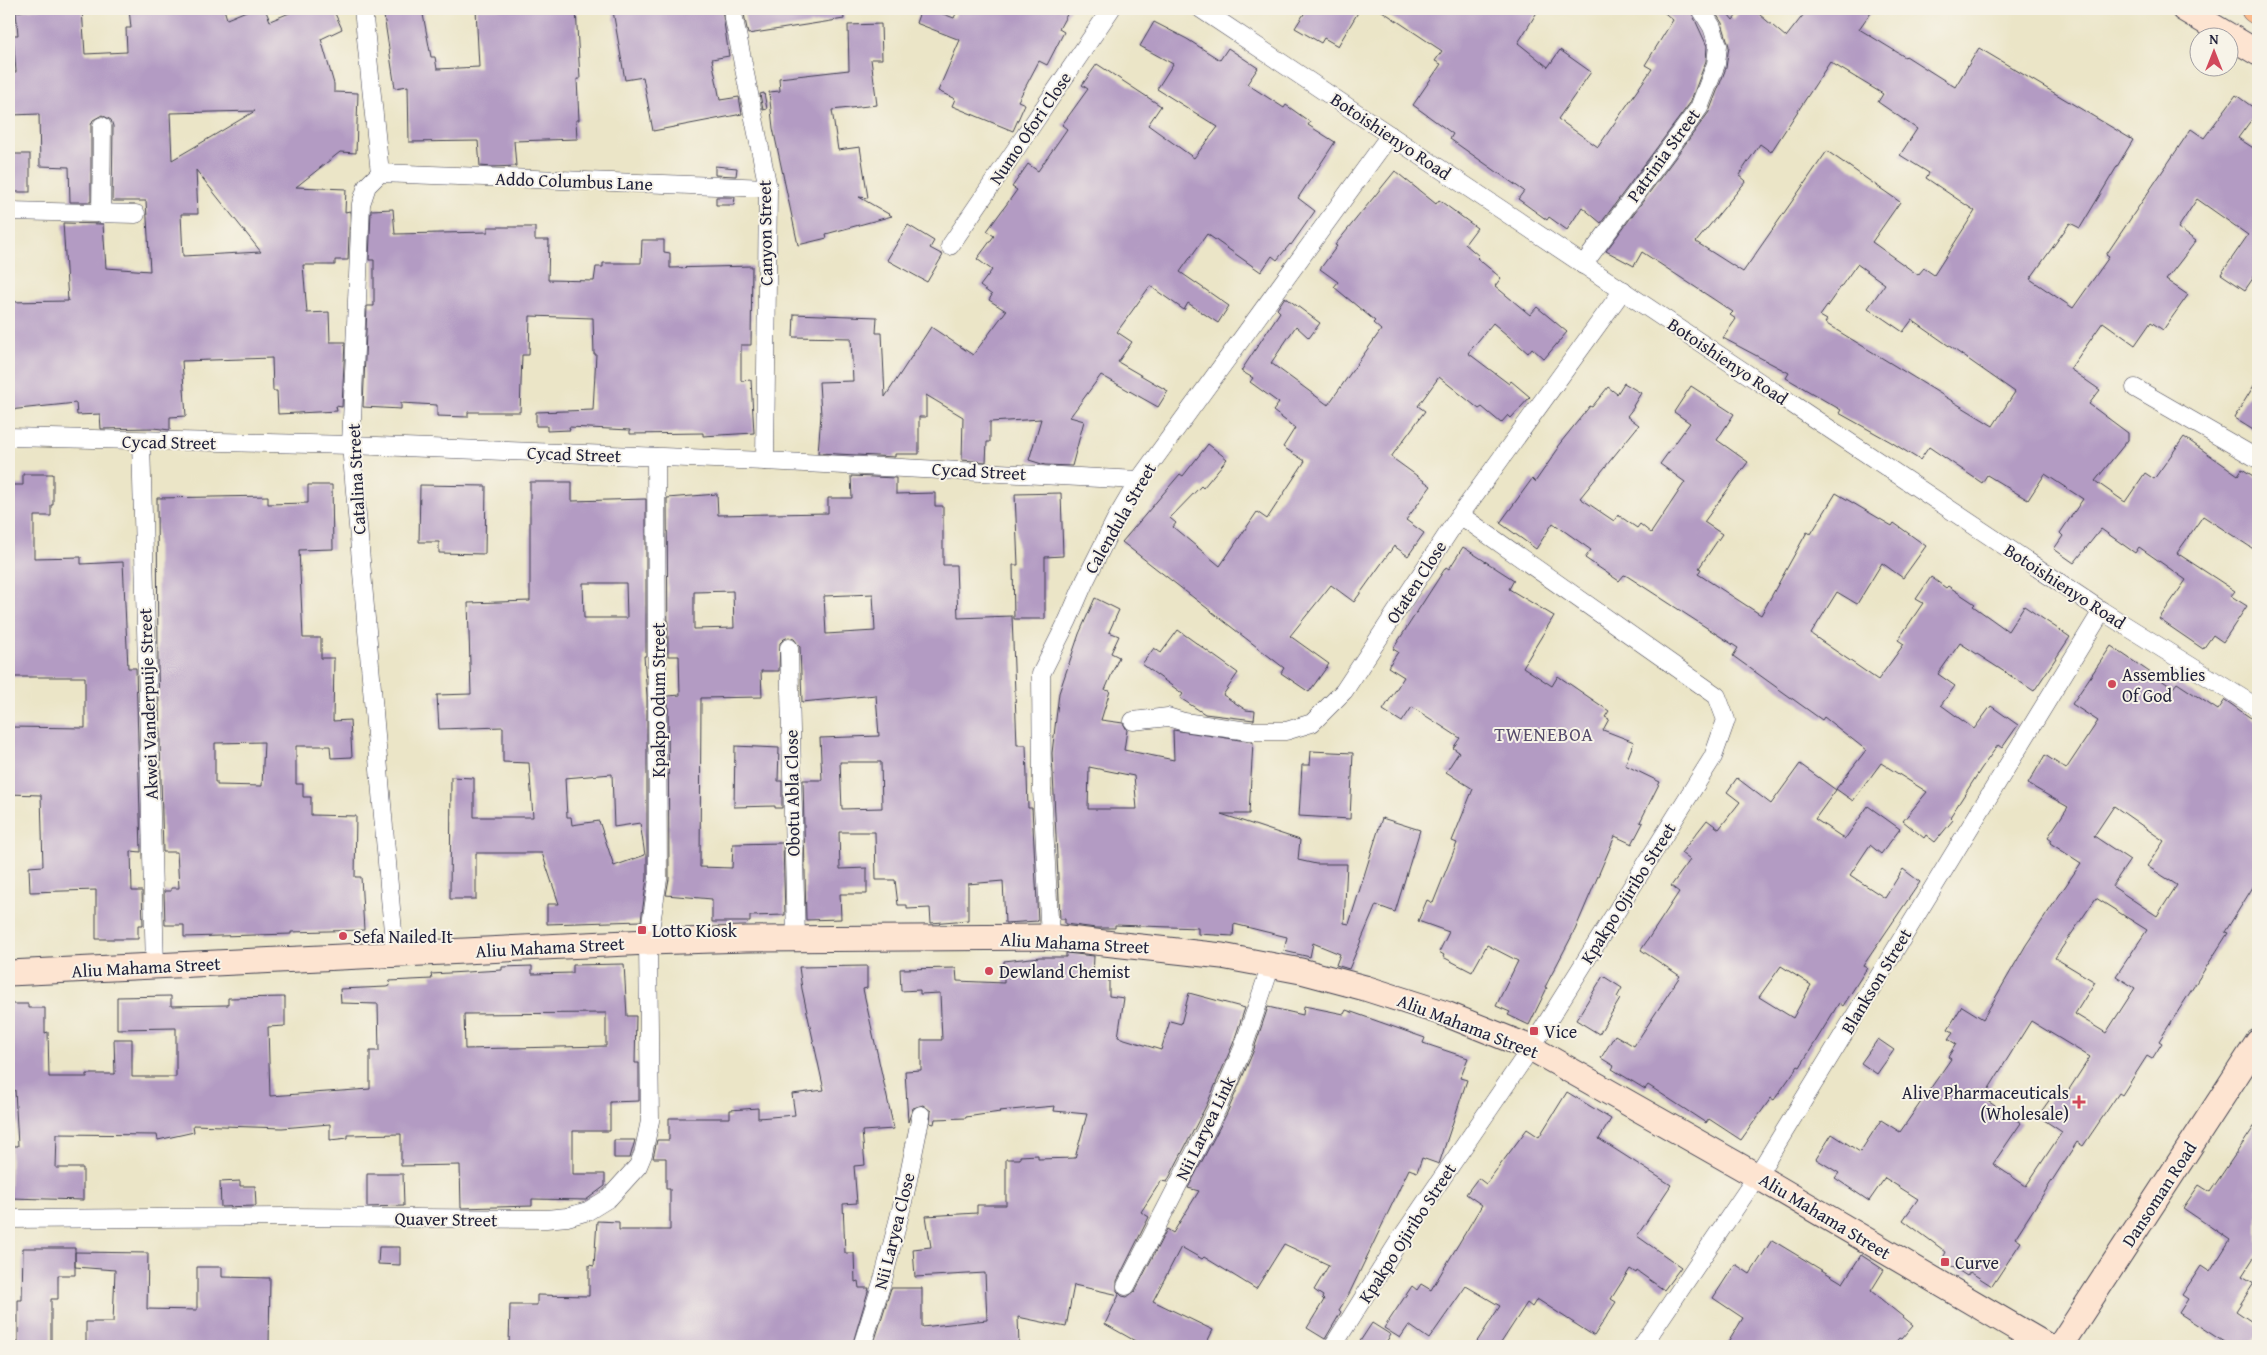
<svg xmlns="http://www.w3.org/2000/svg" width="2267" height="1355" font-family="'Gentium Book Plus',serif">
<rect width="100%" height="100%" fill="#f7f3e8"/>
<filter id="ink" filterUnits="userSpaceOnUse"><feTurbulence type="fractalNoise" baseFrequency=".02" numOctaves="2"/><feDisplacementMap in="SourceGraphic" scale="10" xChannelSelector="R" yChannelSelector="G"/><feConvolveMatrix kernelMatrix="1 2 1 2 8 2 1 2 1" color-interpolation-filters="sRGB"/></filter>
<filter id="wash" filterUnits="userSpaceOnUse"><feTurbulence type="fractalNoise" baseFrequency=".0096" numOctaves="4" result="noise"/><feDisplacementMap in="SourceGraphic" scale="20" xChannelSelector="R" yChannelSelector="G"/><feGaussianBlur stdDeviation="1.12" result="paint"/><feColorMatrix in="noise" values="0 0 0 0 0 0 0 0 0 0 0 0 0 0 0 0 0 1.4 0 .05"/><feComposite in="paint" operator="in"/></filter>
<g filter="url(#wash)">
<rect width="100%" height="100%" fill="#ebe5c7"/>
<g id="blocks">
<g fill="#b39bc3" fill-rule="evenodd">
<path d="M34,9H82L85,54L127,52L126,28H131L129,9H224L227,19L251,9H265L270,21L299,9H333L342,29L321,39L334,84V92L358,93L356,153L340,152L296,187L346,189L345,212L350,211L348,260H335V265H303L307,313L329,312L330,342H345L342,407L336,406L337,411L278,414L277,391H273L272,358L182,361L186,416L170,417V430L153,428L101,429L100,414L77,415L76,403L9,410V302L68,301L63,223L103,224L106,268L150,271L146,201H112L113,126L111,120L102,115L93,120L91,125V202H70L69,167L40,166L39,114L12,115L11,73L16,72L13,35H18L16,12ZM255,111L196,146L172,160L170,113ZM196,170L261,252L183,256L181,214H198Z"/>
<path d="M383,9H422L431,57H435L437,69L479,67L476,9H576L580,79H577L579,120H576L577,139L514,141L516,166L493,167L480,166L478,141L409,142L408,86L395,88Z"/>
<path d="M625,9H722L729,56L712,59L720,100L739,97L742,114L653,131L643,77L625,80L613,11Z"/>
<path d="M743,9H843L844,19L748,34Z"/>
<path d="M921,9H930L954,18L958,9H1070L1059,29L1064,32L1047,65L1039,61L1018,101L1025,104L1013,131L952,106L955,99L938,91L960,40L916,23Z"/>
<path d="M1307,9H1360L1338,46L1324,38L1321,43L1295,28Z"/>
<path d="M1379,9H1539L1518,43L1548,67L1560,50L1591,72L1558,119L1598,147L1652,69L1645,65L1673,20L1660,9H1690L1707,46L1706,61L1690,103L1601,223L1582,207L1567,230L1549,217L1547,220L1518,199L1524,191L1450,139L1453,134L1413,105L1441,64L1435,61L1442,51Z"/>
<path d="M1713,9H1724L1733,20L1742,9H1753L1786,37L1808,9H1873L1859,29L1905,57L1906,56L1955,87L1979,48L2133,140L2080,228L2070,223L2030,279L2073,308L2109,257L2106,255L2191,129L2204,138L2236,95L2258,111L2238,138L2258,151V271L2245,290L2221,274L2248,235L2197,199L2178,228L2196,241L2166,280L2188,295L2163,330L2151,322L2135,345L2103,322L2070,369L2100,390L2089,404L2128,433V440L2095,481L2125,502L2145,473L2154,479L2184,437L2238,475L2242,469L2258,479V552L2203,516L2177,553L2235,591L2231,596L2247,606L2223,642L2213,635L2203,649L2159,619L2186,580L2139,547L2135,553L2101,529L2074,563L2054,549L2063,536L2060,533L2083,499L2045,474L2028,500L1987,475L1982,483L1929,447L1920,460L1891,442L1839,413L1841,410L1786,378L1789,373L1723,338L1736,319L1730,315L1733,312L1642,252L1634,266L1606,251L1709,112L1726,68L1729,46L1722,23ZM1830,62L1883,94L1878,102L1917,129L1900,155L1929,173L1926,178L1975,211L1934,275L1924,268L1918,275L1872,242L1900,202L1827,151L1743,272L1696,242L1746,181L1739,175L1760,144L1771,152ZM1857,264L1885,284L1868,308L1903,332L1912,320L2015,392L1993,426L1825,323L1827,320L1820,316Z"/>
<path d="M1154,22L1187,39L1220,60L1228,48L1258,68L1247,84L1284,108L1286,105L1310,122L1308,125L1335,142L1298,198L1315,211L1291,245L1290,244L1277,260L1272,256L1261,272L1207,234L1180,272L1229,306L1218,323L1188,303L1184,310L1150,286L1117,332L1132,342L1118,362L1168,391L1158,407L1101,375L1070,417L1084,421L1072,466L1045,465L1029,460L1041,419L990,422V442H987L986,462L962,460L963,417L926,395V417H919V454H895V457L818,453L821,415L819,382L853,381L851,338L793,337L794,314L877,317L876,333H882L885,397L931,327L973,355L1006,311L989,300L992,295L980,286L992,270L977,259L994,236L987,231L1017,190L1012,187L1028,164L1038,171L1067,129L1062,125L1088,89L1082,85L1097,64L1161,106L1148,125L1194,158L1218,127L1157,89L1173,64L1140,46Z"/>
<path d="M881,24L882,59H871L877,105L832,110L838,150L860,147L868,198L859,197L892,216L826,234L827,238L798,245L773,128L769,92L780,91L779,78L849,70L848,25Z"/>
<path d="M764,93L767,109L763,110L760,94Z"/>
<rect x="9" y="154" width="21" height="38"/>
<path d="M715,166L737,168L736,176L715,175Z"/>
<path d="M1395,171L1436,204L1439,200L1477,228L1465,244L1479,256L1477,258L1501,278L1495,286L1530,315L1537,307L1567,332L1544,359L1532,348L1528,353L1493,323L1468,353L1509,384L1511,381L1530,397L1511,418L1508,415L1501,423L1482,407L1479,409L1439,377L1418,406L1425,411L1391,457L1431,486L1406,520L1424,533L1408,556L1394,546L1354,602L1331,585L1290,636L1329,664L1309,692L1281,673L1284,668L1122,542L1180,474L1183,476L1208,444L1227,459L1203,488L1201,486L1170,518L1176,523L1173,527L1220,566L1257,512L1267,519L1305,461L1283,447L1295,428L1273,411L1279,403L1250,382L1253,378L1241,371L1280,312L1277,309L1285,297L1320,323L1309,338L1296,326L1271,363L1328,405L1381,330L1373,323L1375,321L1334,287L1338,282L1320,269L1337,246L1335,245Z"/>
<path d="M716,197H735L734,205H716Z"/>
<path d="M393,209L395,234L488,232V227H535V240H549L548,280L594,281L596,267H603V263H641L642,240H664V252L670,253V268L752,266L751,345H741V381L751,380L754,433L703,436V433L630,434V430L569,427L570,430L547,431V426H536V412L593,410L596,354H594L593,318L530,316L529,355H522L520,412H468V417L437,416V405L401,403V409L363,407L367,306H374V260H369L371,210Z"/>
<path d="M908,225L934,241L930,248L943,255L927,282L887,260Z"/>
<path d="M2258,379V433L2234,418Z"/>
<path d="M1624,383L1641,393L1633,406L1634,407L1627,416L1639,425L1580,498L1614,521L1618,515L1637,528L1640,524L1651,533L1685,482L1660,464L1690,423L1674,412L1691,386L1734,414L1717,440L1748,462L1704,522L1722,534L1699,568L1701,569L1698,574L1761,615L1807,532L1811,534L1836,493L1892,526L1894,523L1926,546L1903,578L1882,563L1857,604L1837,592L1811,634L1878,680L1904,644L1898,640L1923,603L1916,599L1931,577L1946,588L1948,586L1975,604L1973,606L2008,631L2024,606L2070,637L2034,691L1960,643L1938,674L1955,686L1941,705L1974,729L1991,706L2018,725L2002,748L1998,745L1981,769L1950,817L1953,820L1935,842L1926,835L1924,838L1903,821L1927,792L1881,763L1853,801L1836,789L1866,750L1824,717L1822,720L1733,656L1738,648L1627,576L1624,575L1619,581L1585,558L1591,550L1553,523L1536,549L1500,523L1532,479L1535,482L1558,449L1557,447L1590,406L1592,407L1608,387L1617,394Z"/>
<path d="M23,474H53V505H51V516H34V558L81,557V564L123,562L128,668H136L141,852L131,851L132,891H142L143,925H138V939H96V890L30,892L29,867L43,866L41,795L9,794V727L85,728V677H9V485H23Z"/>
<path d="M851,476L896,478V494L935,493V506H943V565H956L958,618L1012,616L1017,745H1026L1028,808H1032L1038,921L1005,923L1003,881L968,884V920L931,923L930,908L907,909V905H898L895,880H876L875,832H839L840,869L867,868V894H840L841,919L806,920L803,780H822L820,738L879,736L876,695L802,702L800,647L794,639L789,637L784,639L780,643L779,671H761L762,697L701,698L700,867L732,868L733,844L783,843L785,915L750,916V922H712V899L666,895L669,879L668,696L680,695L679,656H668L667,498L717,494L718,515L828,513V498H852ZM733,591L734,628L694,629V592ZM873,594L875,631L826,634L824,596ZM840,762H881L882,808L842,809Z"/>
<path d="M530,482H572V501L646,499V656H644L647,696V878L641,921L547,924V904H559L542,853H476V899H450L451,777L474,778V817H533L529,763L503,762V727L439,729L437,695L471,694L468,603L530,601ZM583,583H626L627,618H584ZM612,774L614,827L640,823L645,855L614,866L599,821L572,825L571,817H567L565,778Z"/>
<path d="M308,485H332L333,549L299,550L303,638H321V658H334L333,721L350,720L352,757L331,758L330,746H296V784H303V797H311V815L356,816L355,877H361L364,930L291,932V934L184,937V925H165L164,891H171V888H179L177,852H163L158,668L157,498L268,496V504L308,503ZM264,742L262,786L217,785V782H215V743Z"/>
<path d="M420,485L486,486L485,554L439,553V542H419Z"/>
<path d="M1061,493L1063,556L1045,557V619H1014L1013,565H1018L1015,494Z"/>
<path d="M1463,547L1514,580L1509,589L1554,616L1523,667L1552,686L1558,676L1609,711L1605,717L1609,719L1603,730L1634,742L1625,765L1660,782L1640,822L1643,823L1632,844L1615,836L1575,930L1545,987L1547,988L1529,1025L1508,1015L1510,1012L1496,1006L1518,961L1487,945L1472,972L1443,957L1444,955L1439,952L1449,932L1418,921L1427,900L1433,903L1457,843L1452,841L1473,789L1446,772L1459,752L1453,748L1460,738L1412,707L1402,722L1383,710L1404,677L1388,667L1398,652L1393,649L1446,567L1449,569Z"/>
<path d="M1095,598L1119,610L1109,632L1119,636L1111,653L1119,657L1105,690L1110,691L1101,720L1123,723L1127,730L1124,750L1174,760L1173,730L1253,742L1249,814H1221L1300,840L1298,860L1316,864H1347L1344,923L1349,924L1382,818L1420,830L1395,912L1376,905L1349,969L1336,965L1340,954L1313,943L1310,957L1284,951L1287,937L1234,924L1233,936L1198,934V928L1115,925V928H1096L1065,924V919H1060L1052,753L1059,693L1079,634ZM1089,767L1134,776L1137,809H1088Z"/>
<path d="M1178,630L1238,673L1223,695L1246,710L1255,711L1254,720L1205,714L1180,698L1183,694L1142,664L1154,648L1161,653Z"/>
<path d="M2111,646L2173,688L2177,683L2218,710L2225,700L2258,723V879L2225,932L2228,933L2159,1041L2162,1043L2152,1059L2147,1056L2122,1095L2119,1093L2083,1146L2077,1142L2015,1238L2021,1242L1992,1286L1970,1272L1967,1276L1942,1260L1946,1252L1903,1220L1918,1199L1885,1178L1869,1201L1835,1178L1839,1173L1816,1159L1832,1134L1860,1152L1881,1120L1900,1132L1951,1059L1948,1057L1956,1044L1948,1039L1953,1032L1948,1029L1962,1006L1983,1019L2026,945L2081,863L2050,843L2052,840L2048,837L2068,807L2028,784L2045,755L2066,769L2098,721L2072,704ZM2114,806L2164,841L2147,866L2177,885L2157,916L2112,886L2130,860L2094,836ZM2096,898L2147,930L2116,976L2135,988L2106,1033L2075,1014L2095,982L2055,958ZM2031,1021L2090,1057L2066,1094L2058,1088L2038,1116L2062,1132L2026,1186L1993,1164L2021,1123L1983,1098Z"/>
<path d="M735,746L779,748L778,781H782V808H775V806L734,807Z"/>
<path d="M1311,751L1353,753L1350,819L1299,816L1302,765H1310Z"/>
<path d="M1800,764L1836,790L1815,819L1845,839L1868,806L1900,829L1881,854L1870,845L1850,875L1885,898L1903,869L1920,882L1863,966L1867,968L1843,1006L1839,1003L1800,1067L1798,1066L1774,1100L1771,1098L1741,1140L1709,1119L1706,1123L1648,1085L1645,1089L1612,1069L1614,1066L1601,1058L1615,1035L1634,1046L1680,976L1641,950L1679,892L1671,886L1690,860L1681,853L1707,820L1719,829L1740,802L1727,792L1737,778L1771,804ZM1781,966L1811,985L1793,1018L1759,997Z"/>
<path d="M1066,953L1094,956L1093,978H1109V996L1124,998L1118,1037L1161,1050L1170,1021L1181,1024L1189,993L1245,1008L1233,1044L1207,1104L1167,1182L1161,1181L1141,1212L1149,1217L1117,1281V1291L1122,1296L1127,1297L1135,1291L1167,1229L1173,1233L1199,1191L1188,1188L1227,1113L1253,1052L1268,1007L1303,1015L1304,1006L1344,1014L1346,1010L1425,1038L1423,1043L1468,1058L1460,1078L1467,1080L1439,1164L1422,1158L1417,1172L1409,1169L1350,1292L1339,1310L1341,1312L1325,1339L1307,1328L1324,1300L1322,1298L1323,1296L1314,1290L1329,1265L1284,1244L1256,1289L1204,1257L1202,1259L1181,1247L1153,1301L1213,1330L1205,1346H1144L1105,1324L1119,1295L1074,1285L1066,1327L1018,1317L1019,1346H873L891,1288H922V1327L987,1320L985,1273L915,1277L913,1249L931,1247L926,1216L977,1213V1205H1006V1159H1020V1156L1038,1155V1159L1075,1158L1087,1114L1054,1111L1055,1106L999,1111L1000,1112L966,1117V1118L935,1119L934,1124L930,1123L931,1111L923,1105L913,1108L908,1122L905,1071L921,1070V1040H942L940,993L920,994V990L901,991L900,969L956,968L957,981L1004,983V961L1040,957H1066Z"/>
<path d="M624,964L627,1016H636L635,1063H639V1101L610,1102V1131H573V1174H605V1186L586,1200L532,1199V1206L461,1208L460,1165L401,1166V1134L348,1135V1138L330,1140V1124L282,1128L193,1125L194,1132L158,1140L157,1135L57,1134L56,1168H83V1200L10,1198L11,1146H18L15,1090H9V1004H28V1008H45V1033L48,1032L49,1077H87V1074H115L114,1039H132V1077H176V1028L117,1029V997L171,996V1006L228,1005V998L285,997V1026L268,1027L270,1096L370,1089V1051H379L378,1004L341,1003L340,989L386,987L390,986L389,981L432,979L431,974L502,970V967L532,966V974L573,973V965ZM606,1013V1046L465,1049L464,1014Z"/>
<path d="M867,966V988L863,989L894,1129L862,1131L865,1165L854,1166L857,1203L843,1204L845,1253H854L855,1282L858,1281L859,1288H869L852,1346L509,1345L510,1305H537V1295L589,1296V1265L594,1266L597,1221L619,1222V1230H670V1189H666V1158H653L657,1140H669V1118H730V1110L758,1108V1118L795,1115L792,1094L824,1090L802,989L799,967Z"/>
<path d="M1603,976L1622,988L1617,997L1620,999L1599,1034L1576,1020Z"/>
<path d="M1878,1039L1894,1050L1877,1074L1861,1063Z"/>
<path d="M1567,1092L1611,1119L1599,1139L1671,1185L1637,1236L1681,1267L1664,1290L1637,1271L1636,1273L1630,1269L1611,1299L1616,1302L1594,1336L1537,1299L1532,1307L1527,1303L1499,1346H1474L1500,1306L1466,1286L1429,1339L1409,1325L1400,1338L1384,1328L1412,1286L1417,1290L1421,1284L1431,1290L1482,1205L1466,1194L1478,1178L1486,1184L1527,1129L1539,1137Z"/>
<path d="M2258,1121V1251L2242,1276L2254,1283L2236,1311L2258,1326V1334L2250,1346H2230L2179,1313L2188,1299L2182,1295L2201,1266L2210,1272L2230,1240L2183,1208L2199,1185L2210,1192Z"/>
<path d="M614,1140H635L630,1158H614Z"/>
<path d="M367,1174H403L404,1206L367,1207Z"/>
<path d="M240,1181V1186H255L256,1206L221,1207L220,1182Z"/>
<path d="M1772,1240L1843,1283L1861,1255L1884,1270L1871,1291L1913,1325L1901,1339L1899,1338L1892,1346H1726L1743,1318L1713,1298L1735,1264L1750,1274Z"/>
<path d="M379,1247H400V1265L378,1264Z"/>
<path d="M23,1248H75V1275H58V1299H51V1346H18V1300H22Z"/>
<path d="M75,1252L148,1253L147,1309L197,1310V1267H222V1277L270,1278L269,1346H86V1322H113L115,1270L75,1267Z"/>
<path d="M1372,1323L1391,1335L1383,1346H1357Z"/>
</g>
</g>
</g>
<g filter="url(#ink)">
<use href="#blocks" fill-opacity="0" stroke="#403f50" stroke-width="1"/>
<g fill="none" stroke-linecap="round" stroke-linejoin="round">
<defs>
<g id="street">
<path d="M363,9L380,173L367,186L361,204L351,445L395,955"/>
<path d="M732,9L768,188L765,461"/>
<path d="M1201,9L2102,611L2258,708"/>
<path d="M380,173L768,188"/>
<path d="M9,211L136,214"/>
<path d="M101,214L102,126"/>
<path d="M950,246L1111,9"/>
<path d="M1583,265L1699,108L1716,64L1718,45L1712,27L1701,9"/>
<path d="M2135,388L2258,459"/>
<path d="M9,437L351,445L765,461L1139,480"/>
<path d="M141,441L155,967"/>
<path d="M789,648L796,939"/>
<path d="M1133,721L1168,717L1184,722L1248,731H1286L1312,723L1344,691L1460,515L1623,290"/>
<path d="M1050,937L1042,790L1041,674L1068,620L1085,581L1116,519L1139,480L1390,135"/>
<path d="M9,1219L287,1217L546,1219L567,1217L588,1211L609,1198L638,1166L643,1154L650,1121L648,942L658,879L656,457"/>
<path d="M1126,1286L1217,1109L1243,1048L1271,965"/>
<path d="M862,1346L884,1276L905,1194L921,1115"/>
<path d="M1333,1346L1401,1238L1531,1048L1713,757L1726,720L1717,696L1460,515"/>
<path d="M1642,1346L1757,1176L2102,611"/>
</g>
<g id="secondary">
<path d="M2184,9L2258,53"/>
<path d="M9,973L648,942L746,939L1050,937L1222,956L1301,971L1365,988L1446,1014L1531,1048L1757,1176L2047,1346"/>
<path d="M2060,1346L2258,1042"/>
</g>
<path id="highway" d="M2255,9L2258,11"/>
</defs>
<use href="#street" stroke="#403f50" stroke-width="19"/>
<use href="#secondary" stroke="#403f50" stroke-width="27"/>
<use href="#highway" stroke="#403f50" stroke-width="29"/>
<use href="#street" stroke="#fff" stroke-width="18"/>
<use href="#secondary" stroke="#fde4d1" stroke-width="25"/>
<use href="#highway" stroke="#fbbb8d" stroke-width="28"/>
</g>
</g>
<g fill="#d1495b" stroke="#f7f3e8" stroke-width="2">
<circle cx="2112" cy="684" r="5"/>
<rect x="637" y="925" width="10" height="10" rx="2.5"/>
<circle cx="343" cy="936" r="5"/>
<circle cx="989" cy="971" r="5"/>
<rect x="1529" y="1026" width="10" height="10" rx="2.5"/>
<path d="M2076.5 1094.5h5v5h5v5h-5v5h-5v-5h-5v-5h5z"/>
<rect x="1940" y="1257" width="10" height="10" rx="2.5"/>
</g>
<g text-anchor="middle" dominant-baseline="central" stroke-width="4" stroke-linejoin="round" paint-order="stroke">
<g font-size="18" fill="#22223b" stroke="#f7f3e8">
<text transform="translate(1030 128) rotate(-56)">Numo Ofori Close</text>
<text transform="translate(1391 136) rotate(34)">Botoishienyo Road</text>
<text transform="translate(1663 155) rotate(-54)">Patrinia Street</text>
<text transform="translate(574 181) rotate(2)">Addo Columbus Lane</text>
<text transform="translate(765 233) rotate(-91)">Canyon Street</text>
<text transform="translate(1728 361) rotate(34)">Botoishienyo Road</text>
<text transform="translate(169 442) rotate(1)">Cycad Street</text>
<text transform="translate(574 454) rotate(2)">Cycad Street</text>
<text transform="translate(979 471) rotate(3)">Cycad Street</text>
<text transform="translate(356 479) rotate(-93)">Catalina Street</text>
<text transform="translate(1120 518) rotate(-60)">Calendula Street</text>
<text transform="translate(1416 582) rotate(-57)">Otaten Close</text>
<text transform="translate(2065 586) rotate(33)">Botoishienyo Road</text>
<text transform="translate(658 700) rotate(-90)">Kpakpo Odum Street</text>
<text transform="translate(148 704) rotate(-92)">Akwei Vanderpuije Street</text>
<text transform="translate(792 793) rotate(-91)">Obotu Abla Close</text>
<text transform="translate(1628 893) rotate(-58)">Kpakpo Ojiribo Street</text>
<text transform="translate(1075 943) rotate(3)">Aliu Mahama Street</text>
<text transform="translate(550 947) rotate(-3)">Aliu Mahama Street</text>
<text transform="translate(146 967) rotate(-3)">Aliu Mahama Street</text>
<text transform="translate(1876 981) rotate(-59)">Blankson Street</text>
<text transform="translate(1468 1026) rotate(21)">Aliu Mahama Street</text>
<text transform="translate(1205 1128) rotate(-64)">Nii Laryea Link</text>
<text transform="translate(2159 1194) rotate(-57)">Dansoman Road</text>
<text transform="translate(1825 1216) rotate(31)">Aliu Mahama Street</text>
<text transform="translate(446 1219) rotate(1)">Quaver Street</text>
<text transform="translate(894 1231) rotate(-76)">Nii Laryea Close</text>
<text transform="translate(1407 1233) rotate(-57)">Kpakpo Ojiribo Street</text>
</g>
<g font-size="18" fill="#22223b" stroke="#f7f3e8" text-anchor="start">
<text x="2122" y="674">Assemblies<tspan x="2122" dy="21">Of God</tspan></text>
<text x="652" y="930">Lotto Kiosk</text>
<text x="353" y="936">Sefa Nailed It</text>
<text x="999" y="971">Dewland Chemist</text>
<text x="1544" y="1031">Vice</text>
<text x="2069" y="1092" text-anchor="end">Alive Pharmaceuticals<tspan x="2069" dy="21">(Wholesale)</tspan></text>
<text x="1955" y="1262">Curve</text>
</g>
<g font-size="19" letter-spacing="1" fill="#554c6b" stroke="#f7f3e8">
<text x="1544" y="734">TWENEBOA</text>
</g>
</g>
<rect width="2267" height="1355" fill="none" stroke="#f7f3e8" stroke-width="30"/>
<g transform="translate(2214 52)"><circle r="24" fill="#f7f3e8" stroke="#a29fa3"/>
<path d="M0-4L9 19L0 12L-9 19Z" fill="#d1495b"/>
<text y="-8" font-size="14" font-weight="bold" text-anchor="middle" fill="#22223b">N</text>
</g>
</svg>
